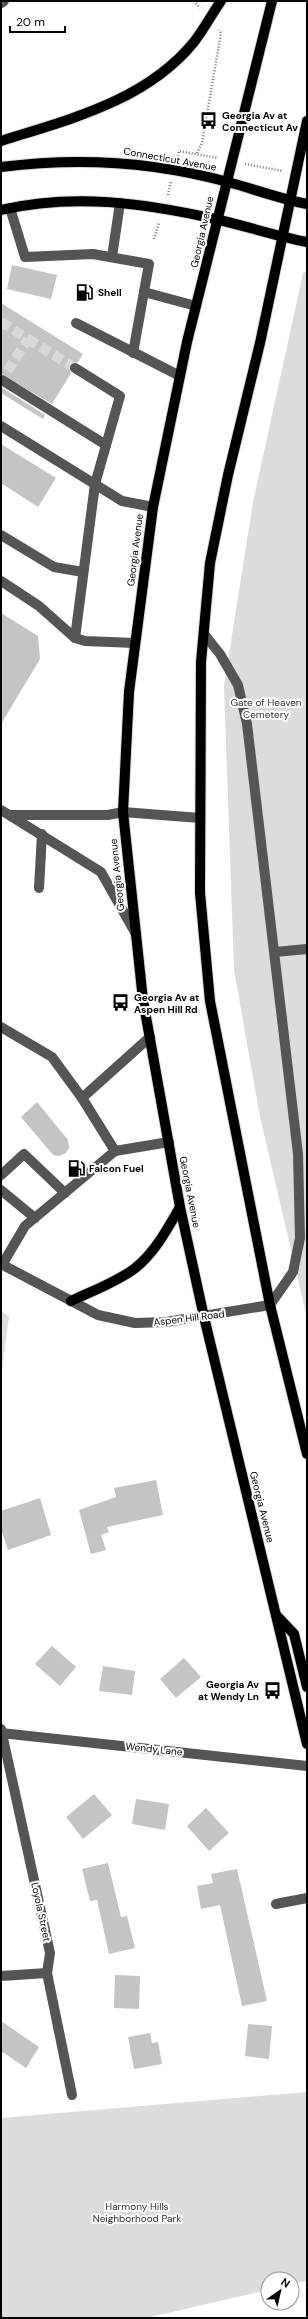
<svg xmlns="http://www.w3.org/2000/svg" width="308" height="2319" font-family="'DM Sans',sans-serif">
<rect width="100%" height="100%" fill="#fff"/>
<g fill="#dcdcdc">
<path d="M307,270V1318L260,1117L234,970L224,686L253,502L303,273Z"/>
<path d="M1,1311L9,1316L1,1377Z"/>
<path d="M307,2092V2281L292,2284V2279H268V2290L146,2318H1V2118Z"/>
</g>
<g fill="#c4c4c4">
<path d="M12,265L57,275L51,299L7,289Z"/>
<path d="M1,303L83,354L78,362L70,364L69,368L71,373L52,404L1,374Z"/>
<path d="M1,387L45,415L43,419L1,393Z"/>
<path d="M1,444L56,478L38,507L1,483Z"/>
<path d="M1,613L38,636L40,659L1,724Z"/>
<path d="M37,1102L68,1140L69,1148L66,1153L59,1156L53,1155L21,1117Z"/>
<path d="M156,1480L163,1515L107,1527L109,1532L101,1535L106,1550L91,1554L79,1510L116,1497L114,1488Z"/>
<path d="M40,1498L51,1535L8,1550L1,1529V1511Z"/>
<path d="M52,1646L76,1667L60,1686L35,1664Z"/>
<path d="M184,1658L201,1677L176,1698L160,1679Z"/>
<path d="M103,1666L135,1671L132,1695L99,1691Z"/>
<path d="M94,1794L112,1815L83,1839L66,1817Z"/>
<path d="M136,1799L169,1804L165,1830L132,1824Z"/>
<path d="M206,1808L229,1833L209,1851L187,1826Z"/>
<path d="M108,1863L121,1917L127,1916L135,1948L109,1954L97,1900L90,1901L82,1869Z"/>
<path d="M237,1869L267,2001L242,2006L220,1905L201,1909L197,1886L213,1883L211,1874Z"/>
<path d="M115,1975L140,1976L139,2009L114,2008Z"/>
<path d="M1,2021L39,2047L26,2068L1,2051Z"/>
<path d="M248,2024L272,2026L269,2059L245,2056Z"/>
<path d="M150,2033L152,2043L158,2042L162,2064L134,2069L128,2037Z"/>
</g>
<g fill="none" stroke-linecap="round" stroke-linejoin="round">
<g stroke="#d9d9d9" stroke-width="10" stroke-dasharray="10 5" stroke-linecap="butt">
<path d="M1,322L28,339L1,381"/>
<path d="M28,339L75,368"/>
</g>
<defs>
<g id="major">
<path d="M272,1L187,342L153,507L129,692L123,812L143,1000L180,1207L204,1317L307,1744"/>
<path d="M307,121L260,343L228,475L210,563L201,662L200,893L210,1001L270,1305L307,1454"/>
<path d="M1,141C70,119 146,101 194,42C204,29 212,14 221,1"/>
<path d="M1,167C78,157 152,161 228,182C254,189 280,199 307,204"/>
<path d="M1,210C73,193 144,203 215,219C246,226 276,236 307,242"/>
<path d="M71,1301C92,1291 115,1283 134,1269C154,1254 168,1228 180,1207"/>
<path d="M276,1615L294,1634L307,1687"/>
</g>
</defs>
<use href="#major" stroke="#dbdbdb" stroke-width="12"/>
<g stroke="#777" stroke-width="2.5" stroke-dasharray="1 2" stroke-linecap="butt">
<path d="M194,1L200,8"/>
<path d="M197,153L202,143L221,33L219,30"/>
<path d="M178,156L179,151L218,158"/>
<path d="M245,164L283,171"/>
<path d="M168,195L171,182"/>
<path d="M154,239L159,223"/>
</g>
<g stroke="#555" stroke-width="10">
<path d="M1,3L4,1"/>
<path d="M10,208L25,257L93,254L149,264L133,353"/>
<path d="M112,257L120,203"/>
<path d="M144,292L196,306"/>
<path d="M76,323L180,376"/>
<path d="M75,368L120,396L95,484L75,638"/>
<path d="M2,380L106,445"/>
<path d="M1,426L122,501L153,507"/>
<path d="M1,535L54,567L83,572"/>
<path d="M1,581L39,606L75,638L85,641L135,643"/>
<path d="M1,810L101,872L136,934"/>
<path d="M10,815H108L123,812L200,818"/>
<path d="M39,888L42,834"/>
<path d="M275,952L307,949"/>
<path d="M1,1027L52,1057L82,1098"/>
<path d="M150,1037L82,1098L115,1151L169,1142"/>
<path d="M1,1175L24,1154L65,1193"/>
<path d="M1,1190L35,1218"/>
<path d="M1,1264L98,1315L135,1323L166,1322L270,1305L293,1272L300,1238L298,1154L247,724L238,685L220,654L204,634"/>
<path d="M2,1265L25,1226L115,1151"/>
<path d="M1,1729L50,1953L47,1973L72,2095"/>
<path d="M1,1733L307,1766"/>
<path d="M276,1904L307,1898"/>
<path d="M1,1976L47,1973"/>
</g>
<use href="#major" stroke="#000" stroke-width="10"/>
</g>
<defs>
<symbol id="bus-bare" viewBox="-9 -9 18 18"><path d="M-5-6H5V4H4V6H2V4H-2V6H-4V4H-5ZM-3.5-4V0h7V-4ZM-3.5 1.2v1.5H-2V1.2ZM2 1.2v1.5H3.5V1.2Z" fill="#000" stroke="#fff" stroke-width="2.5" paint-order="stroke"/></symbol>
<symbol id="fuel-bare" viewBox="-9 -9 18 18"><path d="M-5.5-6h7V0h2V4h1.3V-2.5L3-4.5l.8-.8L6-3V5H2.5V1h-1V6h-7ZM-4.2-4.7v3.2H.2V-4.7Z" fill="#000" stroke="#fff" stroke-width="2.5" paint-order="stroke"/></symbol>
</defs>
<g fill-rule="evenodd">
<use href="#bus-bare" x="196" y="108" width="25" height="25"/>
<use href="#fuel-bare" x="72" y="280" width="25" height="25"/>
<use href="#bus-bare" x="108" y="990" width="25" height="25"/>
<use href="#fuel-bare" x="64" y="1156" width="25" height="25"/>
<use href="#bus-bare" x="260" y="1678" width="25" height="25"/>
</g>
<g text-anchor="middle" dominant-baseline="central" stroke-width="4" stroke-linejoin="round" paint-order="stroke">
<g font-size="10" font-weight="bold" fill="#000" stroke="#fff" text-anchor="start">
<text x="222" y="115">Georgia Av at<tspan x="222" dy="12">Connecticut Av</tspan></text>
<text x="98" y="292">Shell</text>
<text x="134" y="997">Georgia Av at<tspan x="134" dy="12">Aspen Hill Rd</tspan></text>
<text x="89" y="1168">Falcon Fuel</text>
<text x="259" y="1684" text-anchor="end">Georgia Av<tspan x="259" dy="12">at Wendy Ln</tspan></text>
</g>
<g font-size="10" fill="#000" stroke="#fff">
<text transform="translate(170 159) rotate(10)">Connecticut Avenue</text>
<text transform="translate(202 232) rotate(-77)">Georgia Avenue</text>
<text transform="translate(135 550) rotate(-83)">Georgia Avenue</text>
<text transform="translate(117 875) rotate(-96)">Georgia Avenue</text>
<text transform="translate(190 1192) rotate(79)">Georgia Avenue</text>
<text transform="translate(189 1318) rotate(-7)">Aspen Hill Road</text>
<text transform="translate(262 1507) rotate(76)">Georgia Avenue</text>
<text transform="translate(154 1749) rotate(6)">Wendy Lane</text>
<text transform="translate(41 1912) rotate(78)">Loyola Street</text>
</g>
<g font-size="10" fill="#333" stroke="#fff">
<text x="266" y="702">Gate of Heaven<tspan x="266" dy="12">Cemetery</tspan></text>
<text x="137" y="2206">Harmony Hills<tspan x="137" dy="12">Neighborhood Park</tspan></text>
</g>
</g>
<rect width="308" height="2319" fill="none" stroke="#000000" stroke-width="4"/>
<g transform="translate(280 2291) rotate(34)"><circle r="19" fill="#ffffff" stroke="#999999"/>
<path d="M0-3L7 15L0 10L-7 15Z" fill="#000000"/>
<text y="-6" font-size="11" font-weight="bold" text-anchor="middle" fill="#000000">N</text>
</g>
<path d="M10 26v6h55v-6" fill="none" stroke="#000000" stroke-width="2"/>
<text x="16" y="26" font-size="12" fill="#000000" stroke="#ffffff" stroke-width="3" paint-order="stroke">20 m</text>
</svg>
